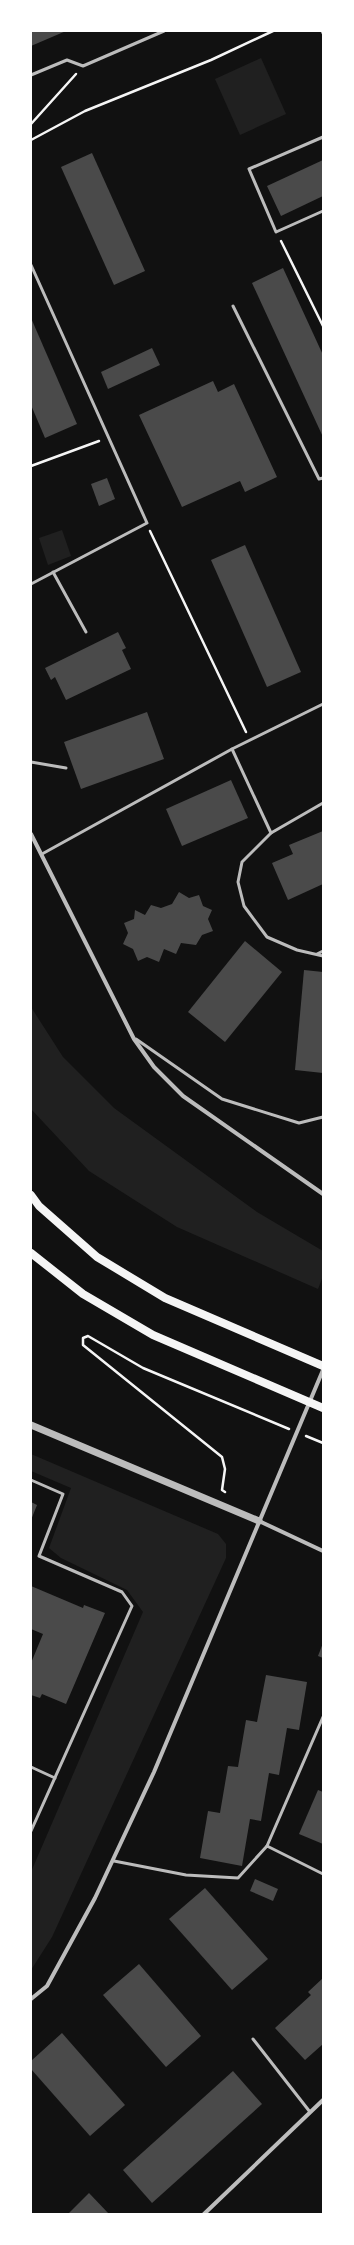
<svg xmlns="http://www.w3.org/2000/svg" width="354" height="2245" font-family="'Open Sans',sans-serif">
<rect width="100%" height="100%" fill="#111"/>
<g fill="#202020">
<path d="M261,58L286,114L240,135L215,79Z"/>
<path d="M62,530L71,556L48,565L39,538Z"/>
<path d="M31,1007L63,1057L114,1108L257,1212L323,1251V1276L318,1289L177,1227L89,1171L31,1109Z"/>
<path d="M31,1454L218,1534L226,1544V1558L52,1937L31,1970V1872L143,1612L127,1590L61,1558L49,1548L71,1488L31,1471Z"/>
</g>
<g fill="#4a4a4a">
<path d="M31,31H66L31,46Z"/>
<path d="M92,153L145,271L114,285L61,167Z"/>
<path d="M323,160V196L281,216L267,186Z"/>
<path d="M283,268L323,355V437L252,283Z"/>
<path d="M31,318L77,424L45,438L31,405Z"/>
<path d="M152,348L160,365L108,389L101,372Z"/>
<path d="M213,381L218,392L234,384L277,477L245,492L240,481L182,507L139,415Z"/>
<path d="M107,478L115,499L99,506L91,484Z"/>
<path d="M245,545L301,672L267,687L211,560Z"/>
<path d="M118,632L126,648L122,650L131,669L66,700L55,677L51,680L45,668Z"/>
<path d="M147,712L164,759L81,789L64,742Z"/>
<path d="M231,780L248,818L182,846L166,809Z"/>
<path d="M323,831V884L288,900L272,863L293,854L289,845Z"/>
<path d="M179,892L189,898L199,895L203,906L212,910L208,919L213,931L202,935L196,945L181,943L176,954L164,949L159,962L147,957L138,961L133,949L123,944L128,933L124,923L134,919L135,910L145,915L151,905L161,908L172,904Z"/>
<path d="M245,941L282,972L225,1042L188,1012Z"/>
<path d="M304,970L323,972V1073L295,1070Z"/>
<path d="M31,1502L37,1505L31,1520Z"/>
<path d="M31,1586L83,1608L84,1605L105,1613L66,1704L42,1694L40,1698L31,1695V1663L43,1634L31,1629Z"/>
<path d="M323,1643V1658L318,1656Z"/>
<path d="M266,1675L307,1682L299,1730L287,1728L279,1775L269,1773L261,1821L250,1819L242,1866L200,1858L208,1811L220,1813L228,1766L238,1767L246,1720L257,1722Z"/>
<path d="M318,1790L323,1792V1844L299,1834Z"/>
<path d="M255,1879L278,1889L273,1901L250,1891Z"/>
<path d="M205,1888L268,1959L232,1990L169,1919Z"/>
<path d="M139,1964L201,2036L166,2067L103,1995Z"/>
<path d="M323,1978V2044L305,2060L275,2028L311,1995L308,1992Z"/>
<path d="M62,2033L125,2105L90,2136L31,2069V2061Z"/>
<path d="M233,2071L262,2104L152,2203L123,2170Z"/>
<path d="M89,2193L109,2214H68Z"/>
</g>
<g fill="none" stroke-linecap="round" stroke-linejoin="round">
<g stroke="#f5f5f5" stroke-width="2.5">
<path d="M31,124L76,74"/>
<path d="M31,140L85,111L211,60L273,31"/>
<path d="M281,241L323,326"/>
<path d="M31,466L99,441"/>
<path d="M150,531L246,732"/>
<path d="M306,1436L323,1443"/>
<path d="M225,1492L222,1490L225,1469L222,1457L83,1345V1338L88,1336L143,1368L289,1429"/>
</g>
<g stroke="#bcbcbc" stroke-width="3">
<path d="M322,31L323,33"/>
<path d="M31,75L67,60L83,66L164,31"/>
<path d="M323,137L249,169L276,232L323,211"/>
<path d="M31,265L147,523L31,584"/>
<path d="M233,306L319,479L323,478"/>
<path d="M53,572L86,632"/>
<path d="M232,749L271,833"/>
<path d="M31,762L66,768"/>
<path d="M323,803L271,833L242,862L238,882L244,906L267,937L297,950L323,956"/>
<path d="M42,854L232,749L323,704"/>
<path d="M317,954L323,951"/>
<path d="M136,1039L222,1099L299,1123L323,1117"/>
<path d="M31,1480L63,1494L39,1556L122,1592L132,1606L31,1831"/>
<path d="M31,1767L55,1778"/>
<path d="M267,1846L323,1717"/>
<path d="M114,1861L186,1875L238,1878L267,1846L323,1874"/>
<path d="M253,2039L310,2112"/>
</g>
<g stroke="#bcbcbc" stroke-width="4">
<path d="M31,834L134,1039L154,1067L183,1096L323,1194"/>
<path d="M259,1521L323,1551"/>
<path d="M31,1999L47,1986L95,1898L154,1772L323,1370"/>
<path d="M204,2214L323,2100"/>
</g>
<path stroke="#bcbcbc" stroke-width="7" d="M31,1425L259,1521"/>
<g stroke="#f5f5f5" stroke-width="8">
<path d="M31,1195L39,1206L97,1257L165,1298L323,1366"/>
<path d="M31,1253L83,1294L153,1335L323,1408"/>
</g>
</g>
<rect width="354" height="2245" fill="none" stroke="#ffffff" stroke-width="64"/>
</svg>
